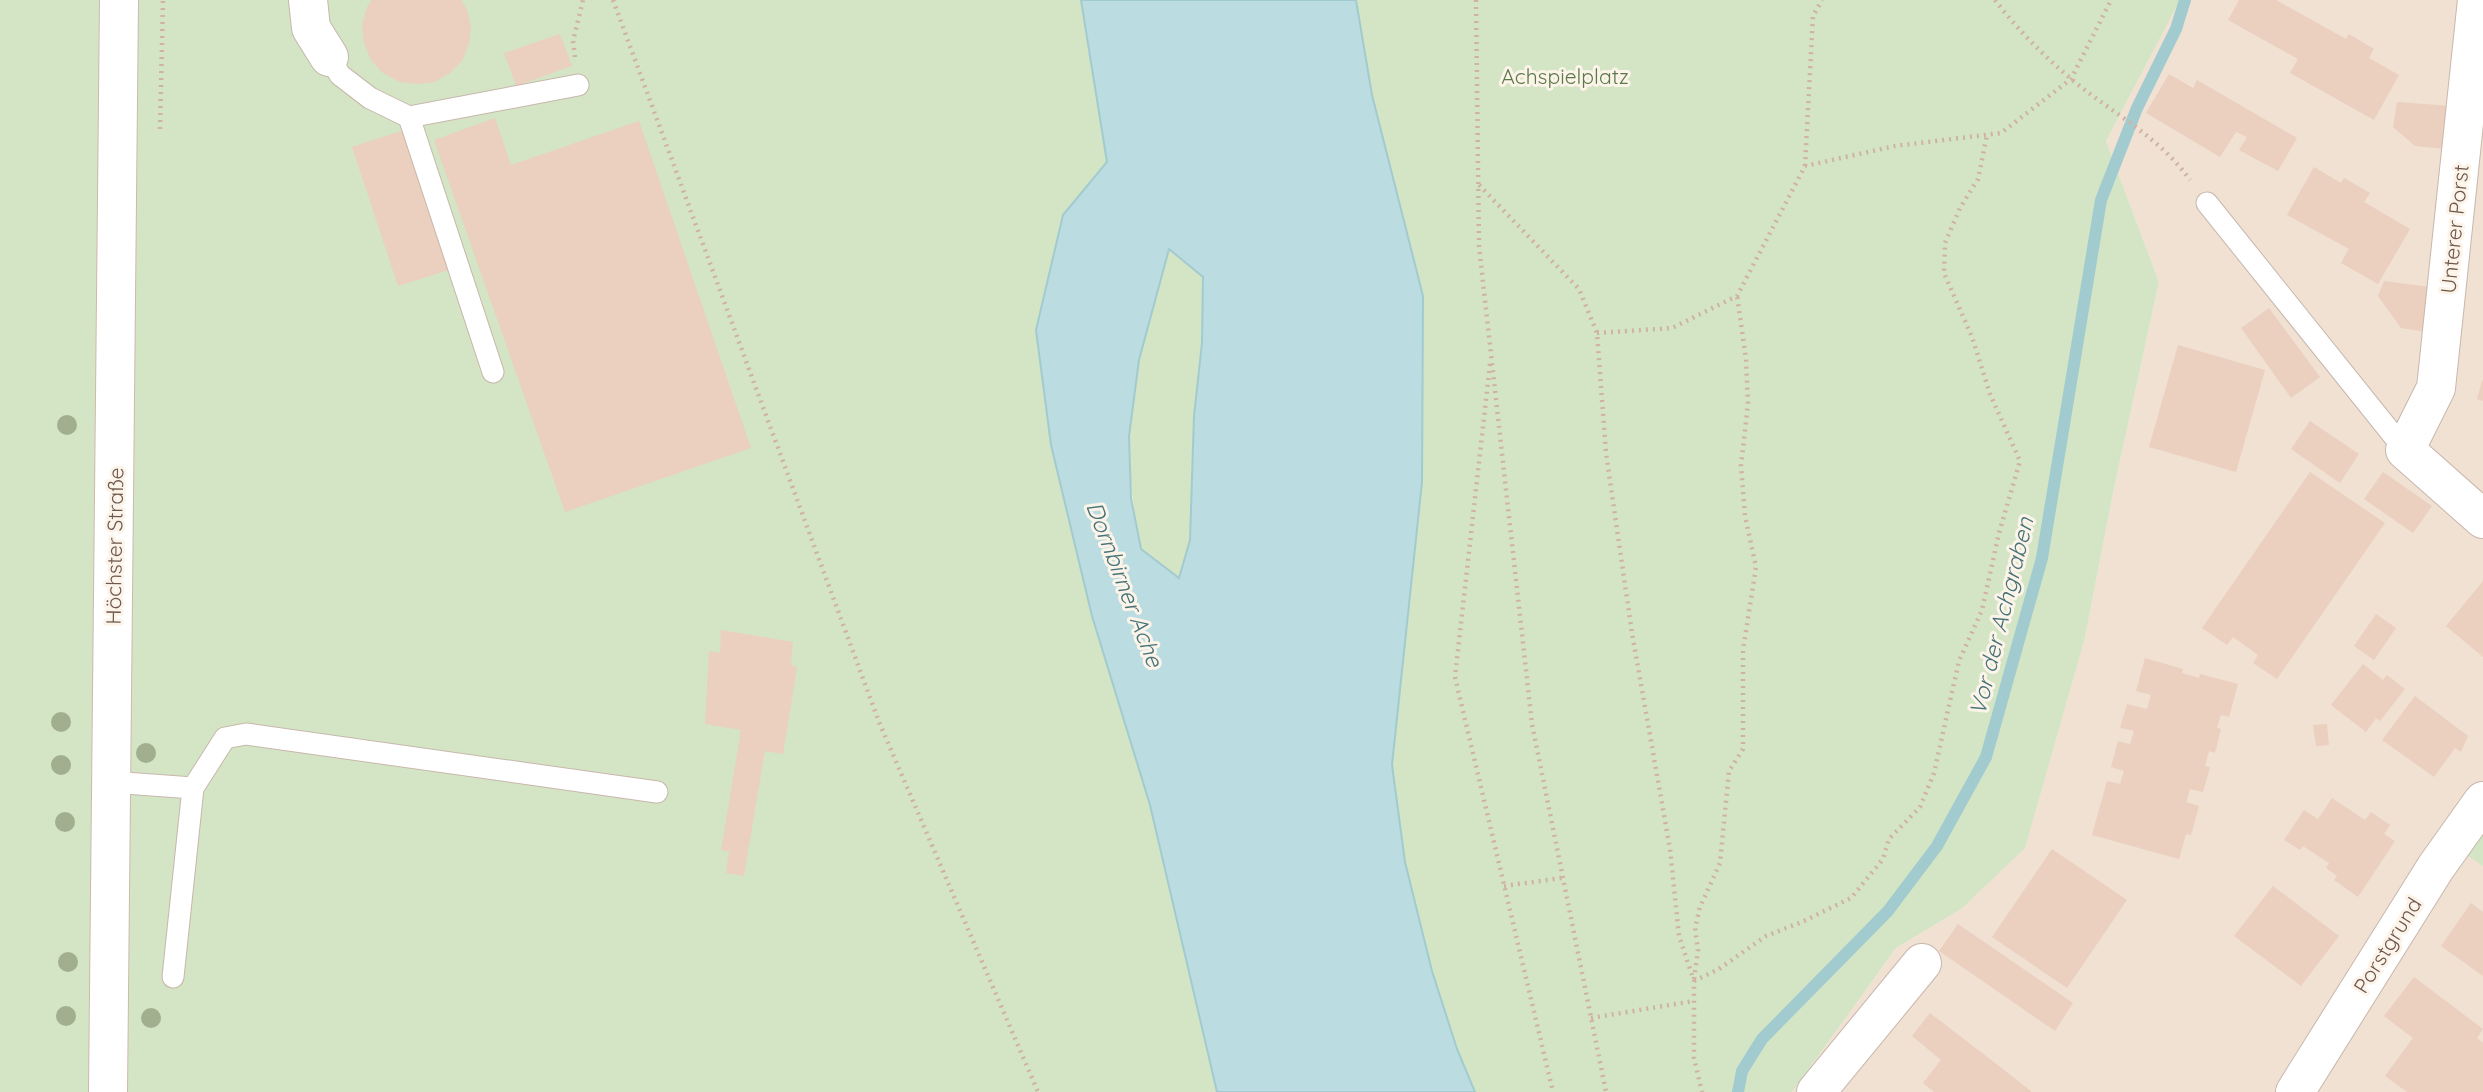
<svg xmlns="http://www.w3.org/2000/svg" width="2483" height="1092" font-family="Quicksand,sans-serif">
<rect width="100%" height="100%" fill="#f9f0e4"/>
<path fill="#f0e1d3" d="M2180,0H2483V1092H1792L1896,948L1961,909L2085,637L2114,488L2159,282L2106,141Z"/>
<g fill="#d3e5c4">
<path d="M0,0H1081L1107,162L1063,215L1036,330L1051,445L1092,616L1150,805L1217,1092H0Z"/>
<path d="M1356,0H2180L2106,141L2159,282L2114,488L2085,637L2025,848L1961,909L1896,948L1792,1092H1475L1457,1049L1432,971L1405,862L1392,765L1422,482L1423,296L1372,95Z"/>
<path d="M1169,249L1203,277L1202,343L1194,416L1190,540L1180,578L1141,549C1134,512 1128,475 1129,437C1131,373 1152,310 1169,249Z"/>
<path d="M2483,832V866L2467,855Z"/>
</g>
<path fill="#bbdce0" stroke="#a2cbd0" stroke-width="2" fill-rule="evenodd" d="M1081,0H1356L1372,95L1423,296L1422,482L1392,765L1405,862L1432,971L1457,1049L1475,1092H1217L1150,805L1092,616L1051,445L1036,330L1063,215L1107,162ZM1169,249L1203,277L1202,343L1194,416L1190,540L1179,578L1141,549L1131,498L1129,436L1139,360Z"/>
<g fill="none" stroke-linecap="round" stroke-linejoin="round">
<path stroke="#a2cbd0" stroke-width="12" d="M1738,1092L1742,1071L1762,1039L1888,911L1937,846L1986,757L2042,558L2101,200L2137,108L2176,29L2185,0"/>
</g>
<g fill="#ebcfbf">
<path d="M372,0H461L467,10L471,27L469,44L462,61L450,73L434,82L417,84L400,82L383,73L371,60L364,43L362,25L367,7Z"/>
<path d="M2239,0H2276L2346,39L2349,34L2374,49L2369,58L2399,75L2374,120L2290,73L2298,59L2228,20Z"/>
<path d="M560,34L572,66L516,86L504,53Z"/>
<path d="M2169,74L2193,88L2197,80L2297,138L2278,171L2239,150L2247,137L2236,132L2220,157L2146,113Z"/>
<path d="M2397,102L2451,106L2446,149L2415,146L2393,127Z"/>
<path d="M495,118L511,165L639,121L751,448L565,512L434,140Z"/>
<path d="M407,129L452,269L398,286L352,147Z"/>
<path d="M2314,167L2341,183L2344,178L2370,193L2364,202L2410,229L2378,284L2341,263L2349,249L2287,215Z"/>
<path d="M2384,281L2430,287L2426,332L2401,328L2378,296Z"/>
<path d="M2269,308L2320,377L2291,398L2241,328Z"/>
<path d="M2178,345L2265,370L2236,472L2149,447Z"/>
<path d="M2482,381H2483V401L2477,399Z"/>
<path d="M2310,421L2359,454L2340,483L2291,449Z"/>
<path d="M2310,472L2385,523L2277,679L2253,663L2258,655L2233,637L2227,645L2202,628Z"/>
<path d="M2383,472L2432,506L2413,533L2364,499Z"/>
<path d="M2483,581V657L2446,626Z"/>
<path d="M2376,614L2396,628L2374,660L2354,646Z"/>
<path d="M721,630L793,642L791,665L797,667L783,754L765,751L744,876L726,873L729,851L721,850L741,730L705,724L709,651L720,653Z"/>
<path d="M2145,658L2183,669L2182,673L2199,678L2200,674L2238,684L2229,717L2221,715L2217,728L2221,729L2215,753L2209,751L2205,766L2210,767L2203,792L2190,789L2186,802L2199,806L2191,835L2186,834L2179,859L2092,835L2107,781L2120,784L2124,771L2111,767L2118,741L2130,744L2134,731L2120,728L2127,704L2147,709L2151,695L2136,691Z"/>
<path d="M2363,664L2383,680L2387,675L2405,689L2380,721L2376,718L2366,732L2331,705Z"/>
<path d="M2415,696L2468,736L2461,752L2455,748L2434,777L2382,740Z"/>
<path d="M2327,724L2329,745L2316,746L2313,725Z"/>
<path d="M2332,798L2365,820L2371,812L2390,825L2384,834L2395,841L2358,897L2334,880L2337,876L2326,868L2329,863L2303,846L2300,850L2284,840L2304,810L2318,819Z"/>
<path d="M2052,849L2127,900L2067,988L1992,937Z"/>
<path d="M2273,886L2339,936L2301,986L2234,936Z"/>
<path d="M2471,903L2483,912V976L2441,946Z"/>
<path d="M1958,924L2073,1003L2055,1031L1939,951Z"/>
<path d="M2414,977L2483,1029L2477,1038L2483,1043V1092H2407L2385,1076L2413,1038L2384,1016Z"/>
<path d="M1930,1013L1999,1066L2032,1092H1934L1923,1083L1941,1060L1912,1036Z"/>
</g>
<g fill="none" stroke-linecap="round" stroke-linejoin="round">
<defs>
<g id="lane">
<path d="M329,57L340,75L370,98L409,117L578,85"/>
<path d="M409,117L493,372"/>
<path d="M2207,203L2405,450"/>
<path d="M111,782L193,788L225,738L246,734L657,792"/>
<path d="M173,977L193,788"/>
</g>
<g id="street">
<path d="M308,0L311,28L329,57"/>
<path d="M2477,0L2436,388L2405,450L2483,519"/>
<path d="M1816,1092L1922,963"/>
<path d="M2295,1092L2436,867L2483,801"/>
</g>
<path id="secondary" d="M108,1092L119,0"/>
</defs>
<use href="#lane" stroke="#c8b7ac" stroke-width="23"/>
<use href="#street" stroke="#c8b7ac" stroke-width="40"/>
<use href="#secondary" stroke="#cdb9ac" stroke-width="40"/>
<g stroke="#d0b2a2" stroke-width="4.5" stroke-dasharray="2 5" stroke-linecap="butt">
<path d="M613,0L879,722L1038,1092"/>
<path d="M1476,0L1479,246L1532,724L1606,1092"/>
<path d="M1995,0C2016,28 2043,55 2070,78C2110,112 2159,136 2190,180"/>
<path d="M575,57L573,41L583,0"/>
<path d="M160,129L163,0"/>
<path d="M1805,166L1813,16L1822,0"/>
<path d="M1479,185L1579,289L1597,333L1606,453L1632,633L1670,849L1679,936L1694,981V1058L1702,1092"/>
<path d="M1597,333L1672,328L1737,296L1805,166L1895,146L2001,133L2071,79L2111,0"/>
<path d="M1490,364L1455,677L1553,1092"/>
<path d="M1504,886L1562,878"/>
<path d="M1694,979L1698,951L1695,928L1700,907L1720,863L1729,771L1743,749V650L1756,567L1745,516L1741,466L1748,404L1746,359L1737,296"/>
<path d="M1694,981L1719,969L1766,936L1804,921L1851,898L1883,859L1889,839L1920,807L1934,773L1959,661L1982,610L1999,533L2020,461L1990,394L1972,337L1944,273L1945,243L1960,208L1978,179L1987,135"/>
<path d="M1591,1018L1694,1001"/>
</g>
<use href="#lane" stroke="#fff" stroke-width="21"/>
<use href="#street" stroke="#fff" stroke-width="38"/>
<use href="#secondary" stroke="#fff" stroke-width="38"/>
</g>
<g fill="#a1af8f">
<circle cx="67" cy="425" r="10"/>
<circle cx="61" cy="722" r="10"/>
<circle cx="146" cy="753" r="10"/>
<circle cx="61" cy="765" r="10"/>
<circle cx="65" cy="822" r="10"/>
<circle cx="68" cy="962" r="10"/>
<circle cx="66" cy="1016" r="10"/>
<circle cx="151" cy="1018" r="10"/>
</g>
<g text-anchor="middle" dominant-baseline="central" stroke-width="6" stroke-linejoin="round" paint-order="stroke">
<g font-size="21" fill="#597949" stroke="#fdf4e9">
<text x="1565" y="76">Achspielplatz</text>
</g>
<g font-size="21" fill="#6e574d" stroke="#fdf4e9">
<text transform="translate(2454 229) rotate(-84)">Unterer Porst</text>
<text transform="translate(114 546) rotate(-89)">Höchster Straße</text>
<text transform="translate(2387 945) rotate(-58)">Porstgrund</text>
</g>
<g font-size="23" font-style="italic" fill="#467379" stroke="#fdf4e9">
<text transform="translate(1125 584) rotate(69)">Dornbirner Ache</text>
<text transform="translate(2001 616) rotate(-76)">Vor der Achgraben</text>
</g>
</g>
</svg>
